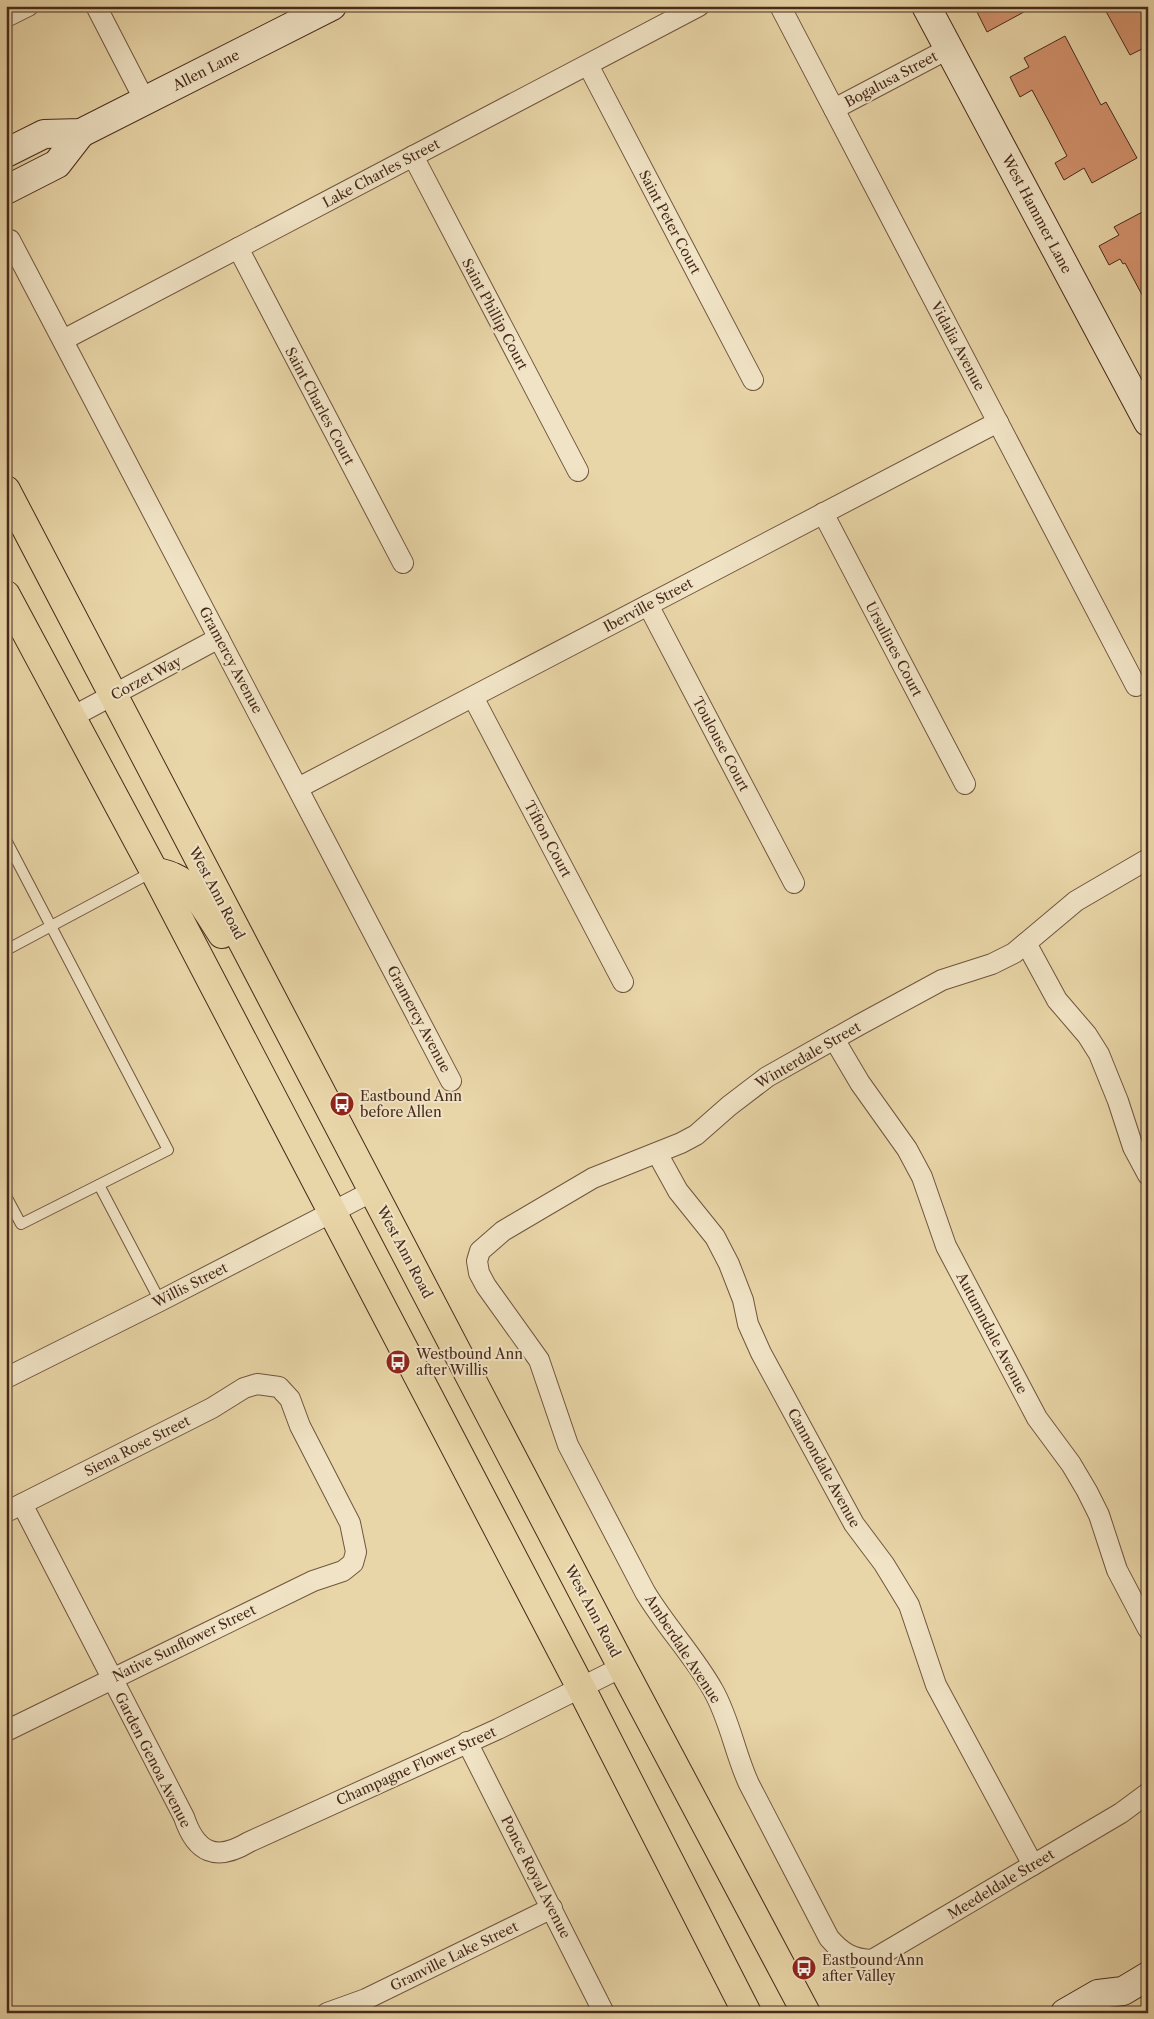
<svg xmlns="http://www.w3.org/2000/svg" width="1154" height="2019" font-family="'Libre Caslon Text',serif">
<rect width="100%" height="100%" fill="#e9d6a8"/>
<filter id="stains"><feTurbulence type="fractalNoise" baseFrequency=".004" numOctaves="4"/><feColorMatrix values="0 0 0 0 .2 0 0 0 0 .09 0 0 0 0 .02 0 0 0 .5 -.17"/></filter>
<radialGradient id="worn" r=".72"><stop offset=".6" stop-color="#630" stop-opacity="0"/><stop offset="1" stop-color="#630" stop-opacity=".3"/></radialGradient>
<g fill="#d3926d" stroke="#472a1c">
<path d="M974,6H1035L987,32Z"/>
<path d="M1103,6H1148V46L1130,55Z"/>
<path d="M1065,36L1101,105L1106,102L1137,158L1092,183L1084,168L1064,180L1055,163L1067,156L1054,131L1032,90L1020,97L1010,77L1029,67L1024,58Z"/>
<path d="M1148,209V306L1125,263L1123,264L1120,259L1109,265L1099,246L1119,235L1114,227Z"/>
</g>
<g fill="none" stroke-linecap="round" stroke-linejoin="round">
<defs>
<g id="lane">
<path d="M6,840L168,1150L21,1224L6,1196"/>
<path d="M10,948L154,871"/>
<path d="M99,1185L160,1301"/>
</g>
<g id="street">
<path d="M96,6L145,101"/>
<path d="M780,6L1136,686"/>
<path d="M6,17L28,6"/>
<path d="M588,65L753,380"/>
<path d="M834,109L948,49"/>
<path d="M413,156L578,471"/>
<path d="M10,240L451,1081"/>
<path d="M238,248L403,563"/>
<path d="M63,340L699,6"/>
<path d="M823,513L965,784"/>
<path d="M648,605L794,883"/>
<path d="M473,697L623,982"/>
<path d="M72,717L219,638"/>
<path d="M298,788L998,422"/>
<path d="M1148,859L1076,901L1014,953L992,964L942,980L859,1025L767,1077L729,1106L696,1135L681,1143L593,1178L503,1231L480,1251L477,1261L479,1273L486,1286L539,1360L568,1445L645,1592C666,1627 694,1656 713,1690C730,1720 735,1754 749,1784L829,1938C842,1953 852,1959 872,1960L1121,1813L1148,1793"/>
<path d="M1026,943L1057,1000L1087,1035L1099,1054L1118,1101L1133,1147L1148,1175"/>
<path d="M834,1039L860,1083L907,1149L922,1177L946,1246L1037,1418L1071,1464L1087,1491L1099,1515L1117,1570L1148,1629"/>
<path d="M657,1153L678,1191L715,1237L729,1264L743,1300L748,1324L761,1353L854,1524L884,1564L909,1605L936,1685L1033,1865"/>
<path d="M6,1378L160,1301L373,1191"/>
<path d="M22,1504L184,1817C196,1853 216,1862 249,1842L498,1729L622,1667"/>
<path d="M6,1512L212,1408L244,1388L257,1384L279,1387L290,1399L300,1426L350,1523L356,1552L353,1563L343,1571L313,1581L6,1731"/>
<path d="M467,1742L604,2013"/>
<path d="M327,2013L366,1999L552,1908"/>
</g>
<g id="secondary">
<path d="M926,6L1148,422"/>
<path d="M6,153L44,134L81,133L332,6"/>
<path d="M6,190L57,164L81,133"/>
<path d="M1065,2013L1098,1994L1123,1991L1148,1976"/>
</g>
<g id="primary">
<path d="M6,490L622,1667L806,2013"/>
<path d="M6,595L154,871L581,1688L747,2013"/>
<path d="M154,871C160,873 167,874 173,877C195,886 209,915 222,934"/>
</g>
</defs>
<use href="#lane" stroke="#70553f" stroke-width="12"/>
<use href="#street" stroke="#70553f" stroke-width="22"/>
<use href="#secondary" stroke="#472a1c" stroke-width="30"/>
<use href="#primary" stroke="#472a1c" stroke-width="30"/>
<use href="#lane" stroke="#f1e4c6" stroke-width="10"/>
<use href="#street" stroke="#f1e4c6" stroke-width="20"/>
<use href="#secondary" stroke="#f1e4c6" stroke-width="28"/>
<use href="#primary" stroke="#e9d6a8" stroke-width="28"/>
</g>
<defs>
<symbol id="bus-disc" viewBox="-11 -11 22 22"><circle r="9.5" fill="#8f2418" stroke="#f1e4c6"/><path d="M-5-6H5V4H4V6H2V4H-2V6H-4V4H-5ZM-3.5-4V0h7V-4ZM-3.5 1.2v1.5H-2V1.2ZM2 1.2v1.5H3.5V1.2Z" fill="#fff"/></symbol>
</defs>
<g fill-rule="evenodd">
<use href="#bus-disc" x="328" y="1090" width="28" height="28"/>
<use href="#bus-disc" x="384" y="1348" width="28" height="28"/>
<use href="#bus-disc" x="790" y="1954" width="28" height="28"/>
</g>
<g text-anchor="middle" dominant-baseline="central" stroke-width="4" stroke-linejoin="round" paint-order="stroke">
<g font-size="14" fill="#472a1c" stroke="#f1e4c6">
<text transform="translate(206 70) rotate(-27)">Allen Lane</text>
<text transform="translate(891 79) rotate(-28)">Bogalusa Street</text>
<text transform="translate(381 173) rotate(-28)">Lake Charles Street</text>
<text transform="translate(1037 214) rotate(62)">West Hammer Lane</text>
<text transform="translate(670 222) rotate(62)">Saint Peter Court</text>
<text transform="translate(495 314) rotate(62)">Saint Phillip Court</text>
<text transform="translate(958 346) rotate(62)">Vidalia Avenue</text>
<text transform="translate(320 406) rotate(62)">Saint Charles Court</text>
<text transform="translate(648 605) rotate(-28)">Iberville Street</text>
<text transform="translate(894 649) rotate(62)">Ursulines Court</text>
<text transform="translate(231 660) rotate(62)">Gramercy Avenue</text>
<text transform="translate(146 678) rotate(-28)">Corzet Way</text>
<text transform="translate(721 744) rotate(62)">Toulouse Court</text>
<text transform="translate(548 839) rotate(62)">Tifton Court</text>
<text transform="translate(217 893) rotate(62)">West Ann Road</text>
<text transform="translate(419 1019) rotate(62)">Gramercy Avenue</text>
<text transform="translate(808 1055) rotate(-30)">Winterdale Street</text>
<text transform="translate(405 1252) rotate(62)">West Ann Road</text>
<text transform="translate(190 1285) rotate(-27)">Willis Street</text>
<text transform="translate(992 1333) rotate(62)">Autumndale Avenue</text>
<text transform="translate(137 1446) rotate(-27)">Siena Rose Street</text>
<text transform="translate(824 1468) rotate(61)">Cannondale Avenue</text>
<text transform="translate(593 1611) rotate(62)">West Ann Road</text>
<text transform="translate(184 1643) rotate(-26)">Native Sunflower Street</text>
<text transform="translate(683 1649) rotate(57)">Amberdale Avenue</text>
<text transform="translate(153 1760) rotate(63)">Garden Genoa Avenue</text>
<text transform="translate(416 1766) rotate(-24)">Champagne Flower Street</text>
<text transform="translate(536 1877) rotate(63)">Ponce Royal Avenue</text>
<text transform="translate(1001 1884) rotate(-31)">Meedeldale Street</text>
<text transform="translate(454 1956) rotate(-26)">Granville Lake Street</text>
</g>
<g font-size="14" fill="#472a1c" stroke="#f1e4c6" text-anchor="start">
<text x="360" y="1096">Eastbound Ann<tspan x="360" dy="16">before Allen</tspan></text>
<text x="416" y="1354">Westbound Ann<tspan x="416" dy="16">after Willis</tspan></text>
<text x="822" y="1960">Eastbound Ann<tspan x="822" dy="16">after Valley</tspan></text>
</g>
</g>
<rect width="1154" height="2019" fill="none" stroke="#e9d6a8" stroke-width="25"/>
<rect x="8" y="8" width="1139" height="2004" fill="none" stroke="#472a1c" stroke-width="2.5"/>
<rect x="12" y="12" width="1129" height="1994" fill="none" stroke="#472a1c"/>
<rect width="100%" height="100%" filter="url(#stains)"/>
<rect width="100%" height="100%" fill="url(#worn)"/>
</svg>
